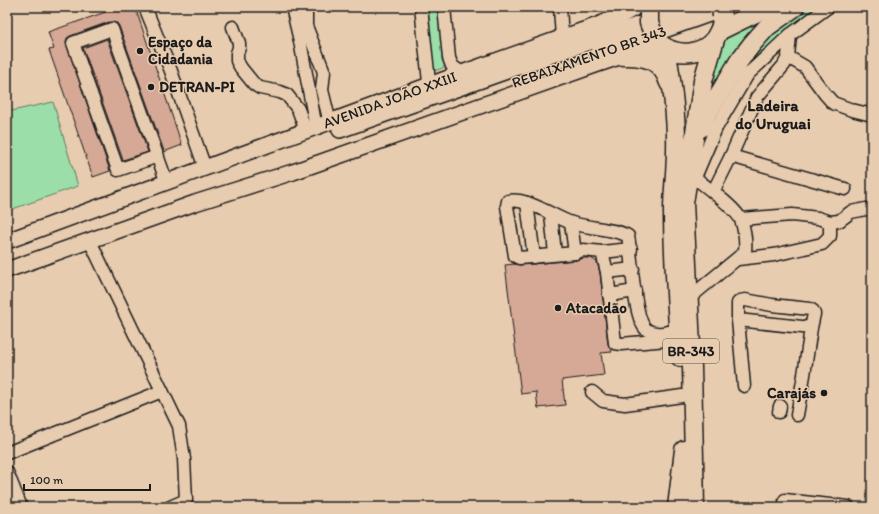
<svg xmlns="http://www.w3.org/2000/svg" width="879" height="514" font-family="Itim,sans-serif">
<rect width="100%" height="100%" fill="#e8ccaf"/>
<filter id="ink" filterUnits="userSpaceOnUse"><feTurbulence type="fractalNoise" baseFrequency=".025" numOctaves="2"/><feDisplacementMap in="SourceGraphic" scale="8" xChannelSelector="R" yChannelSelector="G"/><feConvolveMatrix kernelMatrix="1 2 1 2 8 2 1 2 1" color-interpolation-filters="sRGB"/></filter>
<g filter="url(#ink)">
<g fill="#9bdea9" stroke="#5c7d62">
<path d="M426,7H440L445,64L444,67L438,70H435L433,66Z"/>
<path d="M777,7H780L702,109L723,39L754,16Z"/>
<path d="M802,7H823L799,22L709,128L759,45Z"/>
<path d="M53,102L78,186L7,211V112Z"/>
</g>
<g fill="#d6a896" stroke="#1c1c1c">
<path d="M120,7H135L182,145L164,152V151L119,26L117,23L109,22L70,36L67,38L66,42L110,171L93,177L49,50L54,49L48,32Z"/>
<path d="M107,39L148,152L123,160L83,48Z"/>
<path d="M584,258H591L597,262L600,273L608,344L612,352L601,353L604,375L562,380L565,405L538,408L536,392L521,394L505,265L515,264L520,265L576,260Z"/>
</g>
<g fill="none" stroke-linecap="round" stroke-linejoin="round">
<defs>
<g id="minor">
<path d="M145,7L171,71L205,168"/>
<path d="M292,7L300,41L316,128"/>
<path d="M306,7V26L324,72L322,90L330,123"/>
<path d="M421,7L429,82L426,86"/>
<path d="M444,7L449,58L452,66L462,73"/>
<path d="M560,7L562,38"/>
<path d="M233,27L239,43V48L237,53V61L241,68L254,84L260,88L280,92L287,95L298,109L306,131"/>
<path d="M788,57L805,67L825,94L833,103L852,110L872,115"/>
<path d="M158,156L118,170L73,43L112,29L167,183"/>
<path d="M731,156L845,189"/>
<path d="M693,182L716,128L748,74L790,35L828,7"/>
<path d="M713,192L731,156L757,97L784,65L788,57L790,35"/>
<path d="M527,203L534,257"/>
<path d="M551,214L555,254"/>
<path d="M741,219L792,215L818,218L830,222L839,221L851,212L866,209L872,210"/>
<path d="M571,223L575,253"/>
<path d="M90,241L179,426L184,459L186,500L170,507"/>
<path d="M602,252L631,249"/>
<path d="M738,259L774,255L822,244L830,236V222"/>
<path d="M607,272L633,269"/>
<path d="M609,295L635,291"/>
<path d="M688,299L745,252C746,241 745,231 741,220C736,208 705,186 694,177"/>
<path d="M738,320L744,386"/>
<path d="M677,330C668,332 656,336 647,330C633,321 632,255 628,236C617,229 587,228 572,223C553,217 528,197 508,201L507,206L515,256L519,258L575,253L583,250L602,252L607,272L615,343L621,344L679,339"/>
<path d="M592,392L603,401L625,404L682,396"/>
<path d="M779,412L780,406"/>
<path d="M797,415L804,375L811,328L738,320V303L740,301L745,300L772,305L810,309L813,311L814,314L811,328"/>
<path d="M7,453L162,391"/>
<path d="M7,472L21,507"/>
<path d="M785,500L848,507"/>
</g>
<g id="major">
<path d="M597,54L729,7"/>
<path d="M340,130L688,7"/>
<path d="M7,241L462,73L598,25L622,15L636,7"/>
<path d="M7,270L195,203L293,172L601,63C622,56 644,48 666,48"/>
</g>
<g id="highway">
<path d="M719,31L768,7"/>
<path d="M659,43C678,59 709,55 719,31C721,27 722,21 722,16"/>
<path d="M666,48C672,82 677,116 676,151C676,171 673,191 673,211C673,260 677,308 680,357"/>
<path d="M623,56C645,55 662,60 669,83"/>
<path d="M701,128L707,114L739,61L752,44L767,27L795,7"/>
<path d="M677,507L684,450"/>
<path d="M695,507L692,367L684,203L703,81L715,39"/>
</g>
</defs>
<use href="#minor" stroke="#1c1c1c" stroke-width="15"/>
<use href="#major" stroke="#1c1c1c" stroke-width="18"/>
<use href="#highway" stroke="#1c1c1c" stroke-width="21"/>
<use href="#minor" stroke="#e8ccaf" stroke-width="12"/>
<use href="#major" stroke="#e8ccaf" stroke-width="15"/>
<use href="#highway" stroke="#e8ccaf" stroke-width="18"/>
<defs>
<g id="highway-bridge">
<path d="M721,7L722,16"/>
<path d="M649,8V23L655,38"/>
</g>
</defs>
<use href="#highway-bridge" stroke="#1c1c1c" stroke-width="21" stroke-linecap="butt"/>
<use href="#highway-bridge" stroke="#e8ccaf" stroke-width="18"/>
</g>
</g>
<g fill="#1c1c1c" stroke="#e8ccaf" stroke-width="1.5">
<circle cx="140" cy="51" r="4"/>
<circle cx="151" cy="87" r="4"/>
<circle cx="558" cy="308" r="4"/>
<circle cx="824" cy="393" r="4"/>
</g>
<g text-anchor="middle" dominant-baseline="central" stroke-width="3" stroke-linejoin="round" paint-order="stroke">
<rect fill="#e8ccaf" stroke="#595148" stroke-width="1" x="663" y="339" width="56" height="24" rx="3"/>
<g font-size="14" font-weight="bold" fill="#1c1c1c">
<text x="691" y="351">BR-343</text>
</g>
<g font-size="15" font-weight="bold" fill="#1c1c1c" stroke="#e8ccaf" text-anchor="start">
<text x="148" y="42">Espaço da<tspan x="148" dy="17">Cidadania</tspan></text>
<text x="159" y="87">DETRAN-PI</text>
<text x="566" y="308">Atacadão</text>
<text x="816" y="393" text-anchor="end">Carajás</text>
</g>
<g font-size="15" fill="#1c1c1c" stroke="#e8ccaf">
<text transform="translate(589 57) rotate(-19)">REBAIXAMENTO BR 343</text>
<text transform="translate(390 100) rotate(-20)">AVENIDA JOÃO XXIII</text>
</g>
<g font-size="16" font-weight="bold" fill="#1c1c1c" stroke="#e8ccaf">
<text x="773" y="105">Ladeira<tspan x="773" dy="18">do Uruguai</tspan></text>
</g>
</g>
<rect width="879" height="514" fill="none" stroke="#e8ccaf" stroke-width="24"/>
<rect x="12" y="12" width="855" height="490" fill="none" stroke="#1c1c1c" stroke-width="1.5" filter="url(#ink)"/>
<path d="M24 484v6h126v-6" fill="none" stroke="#1c1c1c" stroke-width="2"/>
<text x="30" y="484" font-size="12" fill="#1c1c1c" stroke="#e8ccaf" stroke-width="3" paint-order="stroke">100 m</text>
</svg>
